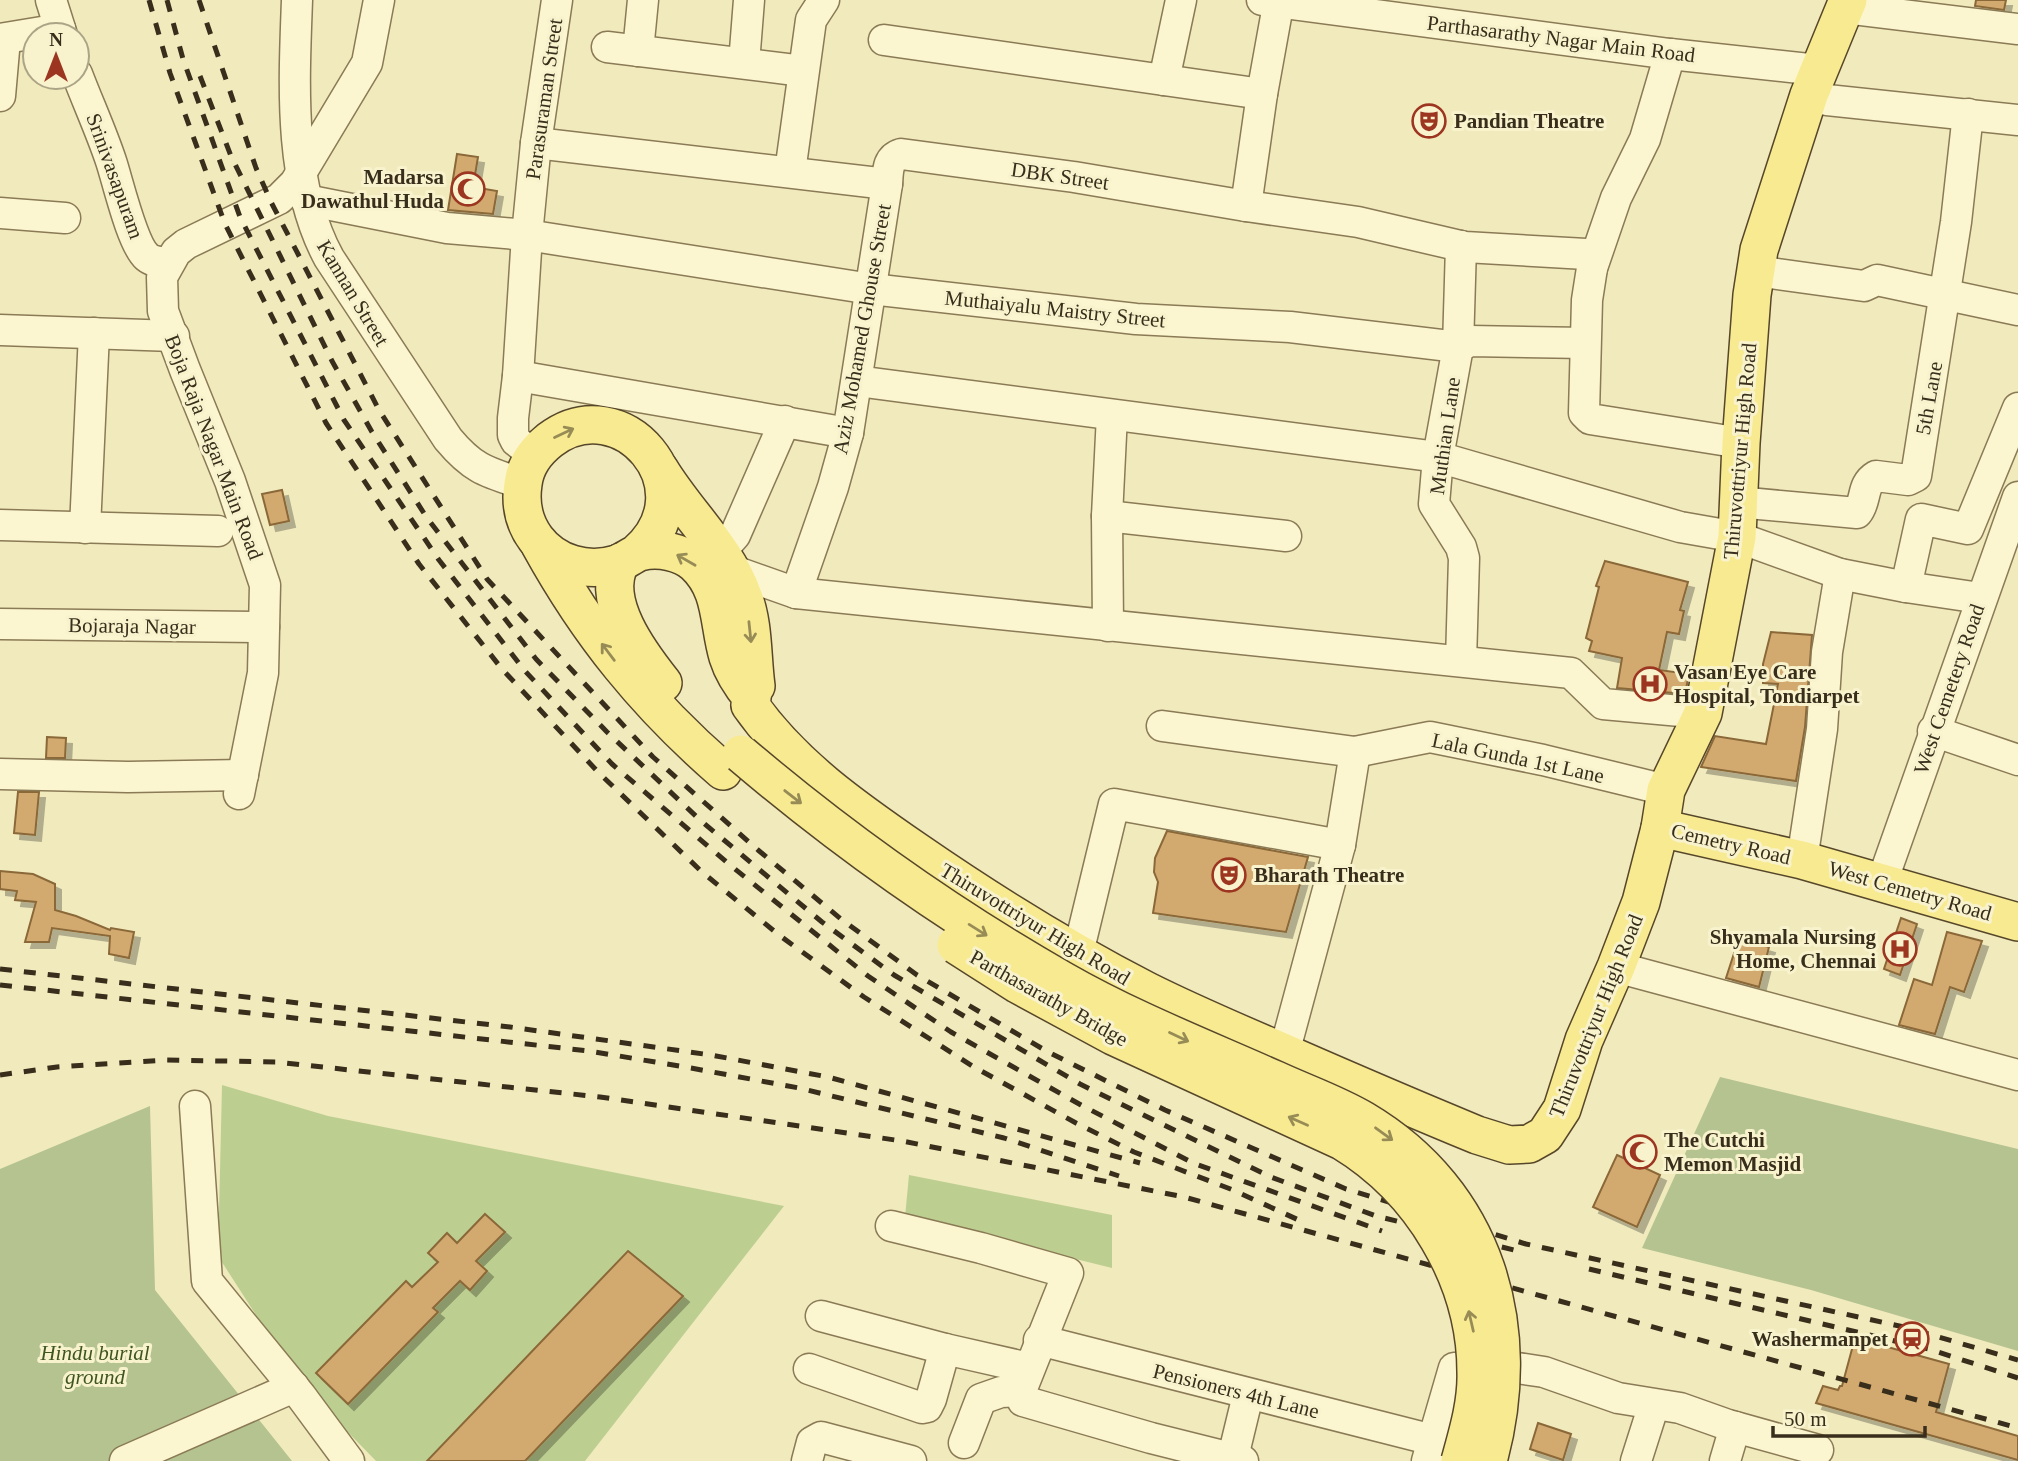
<svg xmlns="http://www.w3.org/2000/svg" width="2018" height="1461" font-family="'Times New Roman',serif">
<defs>
<filter id="shadow"><feDropShadow dx="6" dy="6" stdDeviation="0" flood-color="#0004"/></filter>
</defs>
<rect width="100%" height="100%" fill="#f1eabd"/>
<g fill="#bdcf90">
<path d="M222,1085L328,1116L784,1206L585,1461H376L299,1382L218,1256Z"/>
<path d="M909,1175L1112,1215V1268L905,1217Z"/>
</g>
<g fill="#b4c390">
<path d="M1720,1077L2018,1149V1351L1811,1290L1642,1248Z"/>
<path d="M150,1106L155,1290L292,1461H0V1169Z"/>
</g>
<g fill="#d2aa70" stroke="#8b6839" stroke-width="2" filter="url(#shadow)">
<path d="M1976,0H2006L2004,10L1975,6Z"/>
<path d="M457,154L478,157L473,187L497,191L493,214L448,210Z"/>
<path d="M282,490L289,521L270,525L262,494Z"/>
<path d="M1605,561L1688,582L1680,610L1684,611L1679,634L1667,632L1659,670L1689,674L1685,694L1617,688L1622,658L1589,651L1592,641L1586,638L1599,587L1596,586Z"/>
<path d="M1771,632L1812,635L1805,727L1796,781L1701,767L1715,736L1766,744L1778,684L1763,683V664Z"/>
<path d="M47,737L66,738L65,758H46Z"/>
<path d="M18,792H39L35,835L14,833Z"/>
<path d="M1167,831L1308,857L1286,932L1153,913L1158,882L1154,872L1155,858Z"/>
<path d="M0,871L33,874L55,884V910L76,916L110,930L111,928L134,932L129,958L109,954L110,936L52,928L49,942H25L36,902L15,900L17,891L0,889Z"/>
<path d="M1901,918L1917,924L1900,975L1884,969Z"/>
<path d="M1947,932L1982,941L1964,992L1950,987L1935,1034L1899,1025L1914,979L1932,985Z"/>
<path d="M1739,938L1769,947L1759,987L1726,978Z"/>
<path d="M1617,1155L1660,1175L1637,1227L1593,1207Z"/>
<path d="M485,1214L505,1232L476,1261L487,1271L470,1290L460,1281L433,1308L438,1312L348,1404L316,1373L406,1281L412,1287L438,1262L428,1253L447,1233L457,1243Z"/>
<path d="M628,1251L683,1296L525,1461H427Z"/>
<path d="M1855,1338L1949,1364L1936,1412L2018,1436V1460L1816,1403L1823,1386L1838,1390L1840,1386H1842Z"/>
<path d="M1538,1423L1571,1434L1563,1460L1530,1449Z"/>
</g>
<g fill="none" stroke-linecap="round" stroke-linejoin="round">
<defs>
<g id="minor">
<path d="M51,0L62,35"/>
<path d="M297,0C294,83 288,183 329,258L448,439C473,469 486,472 523,484"/>
<path d="M1262,0L1670,54L1818,70"/>
<path d="M1845,8L2018,29"/>
<path d="M0,39L60,29"/>
<path d="M884,40L1262,94"/>
<path d="M607,47L803,71"/>
<path d="M638,51L643,0"/>
<path d="M1670,54L1645,139L1616,198L1592,268L1587,300L1584,413L1590,419L1741,443"/>
<path d="M744,63L749,0"/>
<path d="M77,74C88,103 101,131 111,161C118,182 132,244 147,257C153,262 161,262 168,263"/>
<path d="M1164,80L1181,0"/>
<path d="M1809,95L1827,100L2018,120"/>
<path d="M0,96L5,39"/>
<path d="M536,143L887,184C888,172 887,158 901,154L1074,177L1246,206L1358,222L1465,247L1586,254L1593,259L1592,268"/>
<path d="M790,172L811,20L824,0"/>
<path d="M306,200L447,228L527,235L871,289L1136,319L1290,327L1458,347L1470,341L1585,343"/>
<path d="M1246,206L1262,94L1279,0"/>
<path d="M0,213L65,218"/>
<path d="M1461,246L1458,347L1438,457L1434,504L1461,547L1464,558L1461,661"/>
<path d="M1756,271L1864,286L1877,280L2018,310"/>
<path d="M0,330L174,336"/>
<path d="M518,376L848,433"/>
<path d="M857,381L1438,457L1680,527L1737,537L1840,574L1906,587L1980,598"/>
<path d="M535,456L516,441L513,435V418L518,376L527,235L536,143L557,0"/>
<path d="M1737,502L1857,513C1867,501 1861,485 1876,476L1908,480L1916,476L1956,222L1968,114"/>
<path d="M1107,516L1286,536"/>
<path d="M0,525L218,531"/>
<path d="M85,528L94,333"/>
<path d="M720,552L735,535L785,421"/>
<path d="M731,570L796,593L1571,673L1603,704L1703,713"/>
<path d="M1906,587L1921,519L1968,529L2018,408"/>
<path d="M796,593L833,487L848,433L887,184"/>
<path d="M0,624L264,627"/>
<path d="M1108,626L1107,516L1112,415"/>
<path d="M1162,726L1355,752L1430,737L1543,760L1666,790"/>
<path d="M1933,731L2018,760"/>
<path d="M0,774L128,777L243,775"/>
<path d="M239,794L263,673L265,585L230,481L185,370L163,311L162,277L176,252L186,244L279,199L295,183L367,63L379,0"/>
<path d="M1802,860L1822,729L1827,652L1840,574"/>
<path d="M1882,882L2018,497"/>
<path d="M1078,953L1114,804L1340,845"/>
<path d="M1616,967L2018,1075"/>
<path d="M1284,1053L1340,845L1355,752"/>
<path d="M195,1106L207,1281L301,1396L349,1461"/>
<path d="M891,1226L981,1248L1068,1273L1021,1391L1023,1401L1151,1438L1243,1461"/>
<path d="M821,1316L945,1349L1029,1368"/>
<path d="M1039,1340L1433,1440"/>
<path d="M809,1369L922,1408L927,1407L931,1399L945,1349"/>
<path d="M964,1443L981,1399L1001,1392L1021,1391"/>
<path d="M125,1461L294,1387"/>
<path d="M807,1461L812,1442L821,1437L911,1461"/>
<path d="M1232,1461L1248,1395"/>
<path d="M1427,1461L1454,1368L1504,1366L1544,1372L1618,1398L1680,1408L1728,1425L1818,1450"/>
<path d="M1636,1461L1650,1417"/>
<path d="M1725,1461L1735,1427"/>
</g>
<g id="major">
<path d="M660,470C686,513 726,548 743,596C754,624 752,657 756,686"/>
<path d="M540,545C589,634 646,704 723,771"/>
<path d="M637,553C711,488 621,386 550,440C536,451 525,466 523,484C520,504 524,523 536,539C555,564 587,573 617,564C625,561 632,555 640,552C658,547 682,552 695,564C723,590 718,624 728,657C733,673 742,686 752,698L750,705C793,766 855,809 916,851C990,902 1067,950 1147,991C1193,1014 1240,1034 1287,1054C1351,1082 1414,1109 1477,1135L1509,1145L1529,1144L1545,1135L1562,1109L1584,1040L1616,967L1641,902L1660,828L1666,790L1703,713L1737,537L1741,443L1752,295L1759,250L1809,95L1848,0"/>
<path d="M621,562C599,600 640,654 663,683"/>
<path d="M1660,828L1802,860L2018,922"/>
</g>
</defs>
<use href="#minor" stroke="#8a7a55" stroke-width="33"/>
<use href="#major" stroke="#57472a" stroke-width="40"/>
<use href="#minor" stroke="#fbf6d0" stroke-width="30"/>
<use href="#major" stroke="#f8ea91" stroke-width="37"/>
<g stroke="#382e1b" stroke-width="5" stroke-dasharray="12 12" stroke-linecap="butt">
<path d="M149,0L170,73L225,224L326,423L419,564L502,669L598,772L702,872L779,935L864,997L974,1067L1076,1123L1134,1152L1233,1190L1303,1222"/>
<path d="M167,0L183,59L240,217L344,420L439,560L525,671L612,764L730,865L868,976L951,1032L1081,1105L1193,1163L1382,1231"/>
<path d="M199,0L256,168L271,202L379,410L487,579L653,757L758,850L841,919L917,975L1048,1052L1165,1110L1346,1189L1526,1244L1904,1327L2018,1360"/>
<path d="M200,76L231,156L332,361L372,432L427,518L536,659L607,732L700,820L822,922L894,975L1080,1084L1271,1177L1376,1216L1514,1250"/>
<path d="M0,969L510,1027L711,1055L828,1077L1140,1163"/>
<path d="M0,985L589,1051L691,1068L799,1088L1004,1138L1119,1176"/>
<path d="M0,1075L57,1067L167,1060L276,1062L600,1097L902,1141L1184,1197L2018,1428"/>
<path d="M1589,1269L1929,1349L2018,1378"/>
</g>
<defs>
<g id="major-bridge">
<path d="M741,754C841,839 948,915 1062,980C1130,1019 1204,1048 1276,1080C1304,1093 1336,1104 1363,1120C1486,1193 1525,1327 1488,1461"/>
<path d="M956,945L1017,984L1113,1036L1342,1141C1421,1189 1476,1278 1476,1372C1477,1402 1468,1432 1460,1461"/>
</g>
</defs>
<use href="#major-bridge" stroke="#57472a" stroke-width="40" stroke-linecap="butt"/>
<use href="#major-bridge" stroke="#f8ea91" stroke-width="37"/>
</g>
<defs><path id="oneway-shaft" d="M-6 0H5M1.5-3L5.5 0L1.5 3" fill="none" stroke-width="1.6" stroke-linecap="round" stroke-linejoin="round" transform="scale(1.75)"/></defs>
<g stroke="#988c56">
<use href="#oneway-shaft" transform="translate(564 433) rotate(-25)"/>
<use href="#oneway-shaft" transform="translate(686 560) rotate(-150)"/>
<use href="#oneway-shaft" transform="translate(750 632) rotate(84)"/>
<use href="#oneway-shaft" transform="translate(608 652) rotate(-127)"/>
<use href="#oneway-shaft" transform="translate(793 797) rotate(38)"/>
<use href="#oneway-shaft" transform="translate(978 930) rotate(32)"/>
<use href="#oneway-shaft" transform="translate(1179 1037) rotate(25)"/>
<use href="#oneway-shaft" transform="translate(1298 1121) rotate(-156)"/>
<use href="#oneway-shaft" transform="translate(1384 1134) rotate(36)"/>
<use href="#oneway-shaft" transform="translate(1471 1321) rotate(-103)"/>
</g>
<defs>
<symbol id="theatre-ring" viewBox="-11 -11 22 22"><circle r="9.5" fill="#f8f3cd" stroke="#9d3621" stroke-width="1.5"/><path d="M-5-5.5Q0-4 5-5.5V0Q5 5 0 6Q-5 5-5 0ZM-3.3-2.5H-1v1.5H-3.3ZM1-2.5H3.3v1.5H1ZM-2.8 1Q0 5.5 2.8 1Z" fill="#9d3621"/></symbol>
<symbol id="mosque-ring" viewBox="-11 -11 22 22"><circle r="9.5" fill="#f8f3cd" stroke="#9d3621" stroke-width="1.5"/><path d="M3.5-4.9A6 6 0 1 0 3.5 4.9A5 5 0 1 1 3.5-4.9Z" fill="#9d3621"/></symbol>
<symbol id="hospital-ring" viewBox="-11 -11 22 22"><circle r="9.5" fill="#f8f3cd" stroke="#9d3621" stroke-width="1.5"/><path d="M-5-5h3v3.5h4V-5h3V5h-3V1.5h-4V5h-3Z" fill="#9d3621"/></symbol>
<symbol id="station-ring" viewBox="-11 -11 22 22"><circle r="9.5" fill="#f8f3cd" stroke="#9d3621" stroke-width="1.5"/><path d="M-3-6H3Q5-6 5-4V2Q5 4 3 4L4.5 6H3L1.5 4h-3L-3 6H-4.5L-3 4Q-5 4-5 2V-4Q-5-6-3-6ZM-3.5-4v3h7v-3ZM-3.5 1v1.5H-2V1ZM2 1v1.5H3.5V1Z" fill="#9d3621"/></symbol>
</defs>
<g fill-rule="evenodd">
<use href="#theatre-ring" x="1410" y="102" width="38" height="38"/>
<use href="#mosque-ring" x="449" y="170" width="38" height="38"/>
<use href="#hospital-ring" x="1631" y="665" width="38" height="38"/>
<use href="#theatre-ring" x="1210" y="856" width="38" height="38"/>
<use href="#hospital-ring" x="1881" y="930" width="38" height="38"/>
<use href="#mosque-ring" x="1621" y="1133" width="38" height="38"/>
<use href="#station-ring" x="1893" y="1320" width="38" height="38"/>
</g>
<g text-anchor="middle" dominant-baseline="central" stroke-width="6" stroke-linejoin="round" paint-order="stroke">
<g font-size="21" fill="#382e1b" stroke="#f8f3cd">
<text transform="translate(1561 39) rotate(7)">Parthasarathy Nagar Main Road</text>
<text transform="translate(544 99) rotate(-82)">Parasuraman Street</text>
<text transform="translate(115 176) rotate(70)">Srinivasapuram</text>
<text transform="translate(1060 176) rotate(8)">DBK Street</text>
<text transform="translate(353 293) rotate(59)">Kannan Street</text>
<text transform="translate(1055 309) rotate(6)">Muthaiyalu Maistry Street</text>
<text transform="translate(862 329) rotate(-80)">Aziz Mohamed Ghouse Street</text>
<text transform="translate(1929 398) rotate(-80)">5th Lane</text>
<text transform="translate(1445 436) rotate(-82)">Muthian Lane</text>
<text transform="translate(214 447) rotate(69)">Boja Raja Nagar Main Road</text>
<text transform="translate(1740 451) rotate(-85)">Thiruvottriyur High Road</text>
<text transform="translate(132 626) rotate(1)">Bojaraja Nagar</text>
<text transform="translate(1949 689) rotate(-71)">West Cemetery Road</text>
<text transform="translate(1518 758) rotate(12)">Lala Gunda 1st Lane</text>
<text transform="translate(1731 844) rotate(13)">Cemetry Road</text>
<text transform="translate(1910 891) rotate(16)">West Cemetry Road</text>
<text transform="translate(1035 924) rotate(31)">Thiruvottriyur High Road</text>
<text transform="translate(1049 998) rotate(29)">Parthasarathy Bridge</text>
<text transform="translate(1596 1016) rotate(-68)">Thiruvottriyur High Road</text>
<text transform="translate(1236 1391) rotate(14)">Pensioners 4th Lane</text>
</g>
<g font-size="21" font-weight="bold" fill="#382e1b" stroke="#f8f3cd" text-anchor="start">
<text x="1454" y="121">Pandian Theatre</text>
<text x="444" y="177" text-anchor="end">Madarsa<tspan x="444" dy="24">Dawathul Huda</tspan></text>
<text x="1674" y="672">Vasan Eye Care<tspan x="1674" dy="24">Hospital, Tondiarpet</tspan></text>
<text x="1254" y="875">Bharath Theatre</text>
<text x="1876" y="937" text-anchor="end">Shyamala Nursing<tspan x="1876" dy="24">Home, Chennai</tspan></text>
<text x="1664" y="1140">The Cutchi<tspan x="1664" dy="24">Memon Masjid</tspan></text>
<text x="1888" y="1339" text-anchor="end">Washermanpet</text>
</g>
<g font-size="21" font-style="italic" fill="#3f5620" stroke="#f8f3cd">
<text x="95" y="1353">Hindu burial<tspan x="95" dy="24">ground</tspan></text>
</g>
</g>
<g transform="translate(56 56)"><circle r="33" fill="#f8f3cd" stroke="#aba486" stroke-width="2"/>
<path d="M0-5L12 26L0 18L-12 26Z" fill="#9d3621"/>
<text y="-10" font-size="19" font-weight="bold" text-anchor="middle" fill="#382e1b">N</text>
</g>
<path d="M1773 1426v10h152v-10" fill="none" stroke="#382e1b" stroke-width="3.5"/>
<text x="1784" y="1426" font-size="21" fill="#382e1b" stroke="#f8f3cd" stroke-width="5" paint-order="stroke">50 m</text>
</svg>
